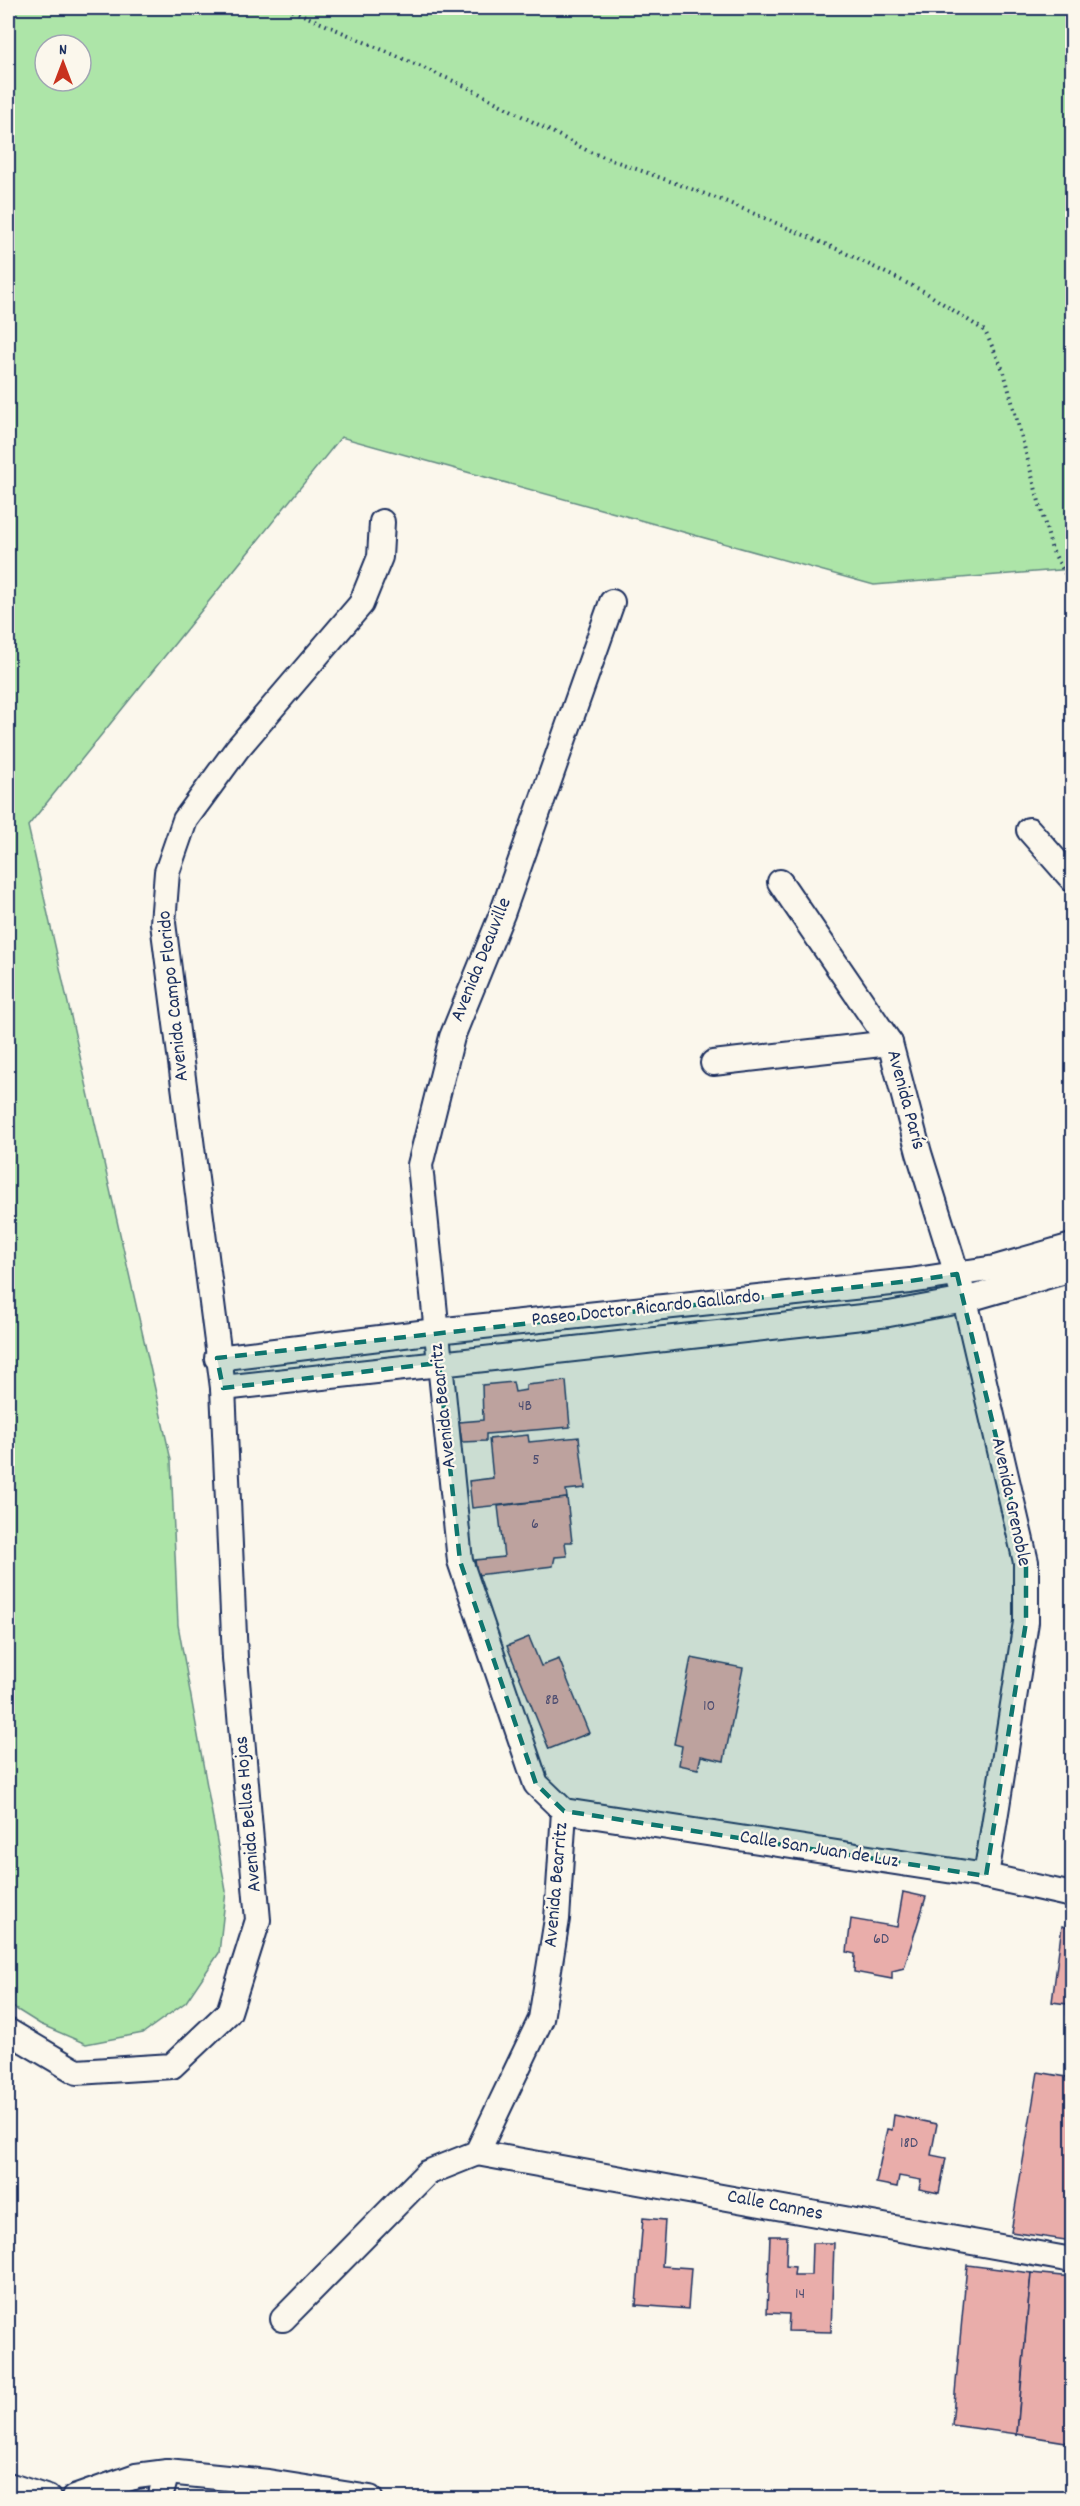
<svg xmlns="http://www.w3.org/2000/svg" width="1080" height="2506" font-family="Dekko,sans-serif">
<rect width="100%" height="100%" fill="#fbf7ec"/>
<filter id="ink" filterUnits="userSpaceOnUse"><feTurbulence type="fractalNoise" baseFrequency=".0167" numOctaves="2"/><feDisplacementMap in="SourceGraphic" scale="12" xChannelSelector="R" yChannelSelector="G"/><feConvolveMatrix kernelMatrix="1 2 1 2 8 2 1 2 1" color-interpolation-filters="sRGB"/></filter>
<g filter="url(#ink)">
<path fill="#ade5a8" stroke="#648a83" stroke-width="1.5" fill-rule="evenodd" d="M8,8H1072V569L874,585L341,437L28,826L171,1460L178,1625L226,1891L219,1953L186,2002L143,2033L86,2044L40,2024L8,2004ZM45,45H81V81H45Z"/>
<g fill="#e9adaa" stroke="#1b2f5e" stroke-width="1.5">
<path d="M566,1381L570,1427L486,1434V1441L462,1442L459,1422L483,1420L482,1385L513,1382L515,1392L526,1390V1385Z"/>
<path d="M528,1435L529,1442L579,1437L585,1488L566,1490L567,1498L472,1508L469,1481L493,1478L489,1439Z"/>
<path d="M567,1498L572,1542H565L567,1556L555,1557L553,1566L477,1575L475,1560L504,1557L498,1506Z"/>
<path d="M529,1637L541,1666L559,1659L589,1733L549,1749L507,1646Z"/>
<path d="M691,1658L743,1668L724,1761L701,1756L698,1769L679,1765L682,1746L674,1744Z"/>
<path d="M903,1892L926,1897L904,1968L892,1971V1979L854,1972L855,1954L847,1952L851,1919L897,1927Z"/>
<path d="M1062,1926L1072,1929V2017L1067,2015V2004L1052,2002Z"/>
<path d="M1038,2072L1072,2078V2241L1011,2232Z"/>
<path d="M894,2115L937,2124L931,2155L946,2158L939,2193L919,2189L921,2180L899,2176L897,2187L876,2183L887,2129L892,2130Z"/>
<path d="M643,2218L665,2220L662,2266L691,2268L688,2309L636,2305Z"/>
<path d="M770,2236H787L786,2266L795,2267L794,2275H811L812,2243H834L831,2332L788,2331L789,2314L767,2313Z"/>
<path d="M967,2265L1031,2273L1017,2434L952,2425Z"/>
<path d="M1031,2273L1072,2277V2443L1017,2434Z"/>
</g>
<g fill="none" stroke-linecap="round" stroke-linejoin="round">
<defs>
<g id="minor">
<path d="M1029,830L1072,879"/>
<path d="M780,882L890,1043L919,1153L965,1300L1026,1562V1622L986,1876"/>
<path d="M713,1063L890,1043"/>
<path d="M217,1358L436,1331L910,1281L995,1268L1072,1246"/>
<path d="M223,1388L889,1314L965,1300L1072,1269"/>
<path d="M564,1811L986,1876L1072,1895"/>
<path d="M8,2031L77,2072L172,2066L229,2012L258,1920L235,1658L223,1388L163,923L167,872L185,820L237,749L361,604L380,557L382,522"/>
<path d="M477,2153L1072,2260"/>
<path d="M283,2319L427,2173L477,2153L541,2019L557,1919L564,1811L536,1784L460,1561L420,1165L452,1037L502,914L612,602"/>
<path d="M8,2485L48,2498"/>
<path d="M74,2498L136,2476L167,2472L268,2482L370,2498"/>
<path d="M160,2498L167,2472"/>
</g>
</defs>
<use href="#minor" stroke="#1b2f5e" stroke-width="28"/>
<path stroke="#1b2f5e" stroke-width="4" stroke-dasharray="1.5 4.5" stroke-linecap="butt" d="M287,8L467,87L590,152L727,202L839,250L925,292L985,331L1004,372L1052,550L1072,586"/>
<use href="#minor" stroke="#fbf7ec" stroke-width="24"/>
</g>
</g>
<path fill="#0f766e" fill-opacity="0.2" stroke="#0f766e" stroke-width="4.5" stroke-dasharray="12 8" stroke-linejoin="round" d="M957,1274L1026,1562V1622L986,1876L564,1811L536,1784L460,1561L439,1363L223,1388L217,1358L910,1281Z"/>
<g text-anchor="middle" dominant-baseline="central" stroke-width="4.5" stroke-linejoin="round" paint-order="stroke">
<g font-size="16" fill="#4e4e71">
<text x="525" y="1406">4B</text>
<text x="536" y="1460">5</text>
<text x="535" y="1524">6</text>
<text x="552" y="1700">8B</text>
<text x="709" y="1706">10</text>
<text x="881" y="1939">6D</text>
<text x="909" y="2143">18D</text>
<text x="800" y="2294">14</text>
</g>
<g font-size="20" fill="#1b2f5e" stroke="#fbf7ec">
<text transform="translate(482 960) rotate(-68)">Avenida Deauville</text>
<text transform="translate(174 996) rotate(-96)">Avenida Campo Florido</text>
<text transform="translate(905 1100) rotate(75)">Avenida París</text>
<text transform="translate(646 1309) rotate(-6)">Paseo Doctor Ricardo Gallardo</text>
<text transform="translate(444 1406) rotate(-96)">Avenida Bearritz</text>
<text transform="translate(1010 1502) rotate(78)">Avenida Grenoble</text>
<text transform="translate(249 1814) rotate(-95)">Avenida Bellas Hojas</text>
<text transform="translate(819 1850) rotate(9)">Calle San Juan de Luz</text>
<text transform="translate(557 1885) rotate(-85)">Avenida Bearritz</text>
<text transform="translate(775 2206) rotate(11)">Calle Cannes</text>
</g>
</g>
<rect width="1080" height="2506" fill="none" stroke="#fbf7ec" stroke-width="30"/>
<rect x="15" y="15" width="1050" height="2476" fill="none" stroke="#1b2f5e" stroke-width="2" filter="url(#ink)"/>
<g transform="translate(63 63)"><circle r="28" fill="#fbf7ec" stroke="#a1a7b3" stroke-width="1.5"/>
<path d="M0-4.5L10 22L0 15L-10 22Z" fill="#c8321e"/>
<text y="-9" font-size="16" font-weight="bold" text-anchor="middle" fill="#1b2f5e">N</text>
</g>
</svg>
